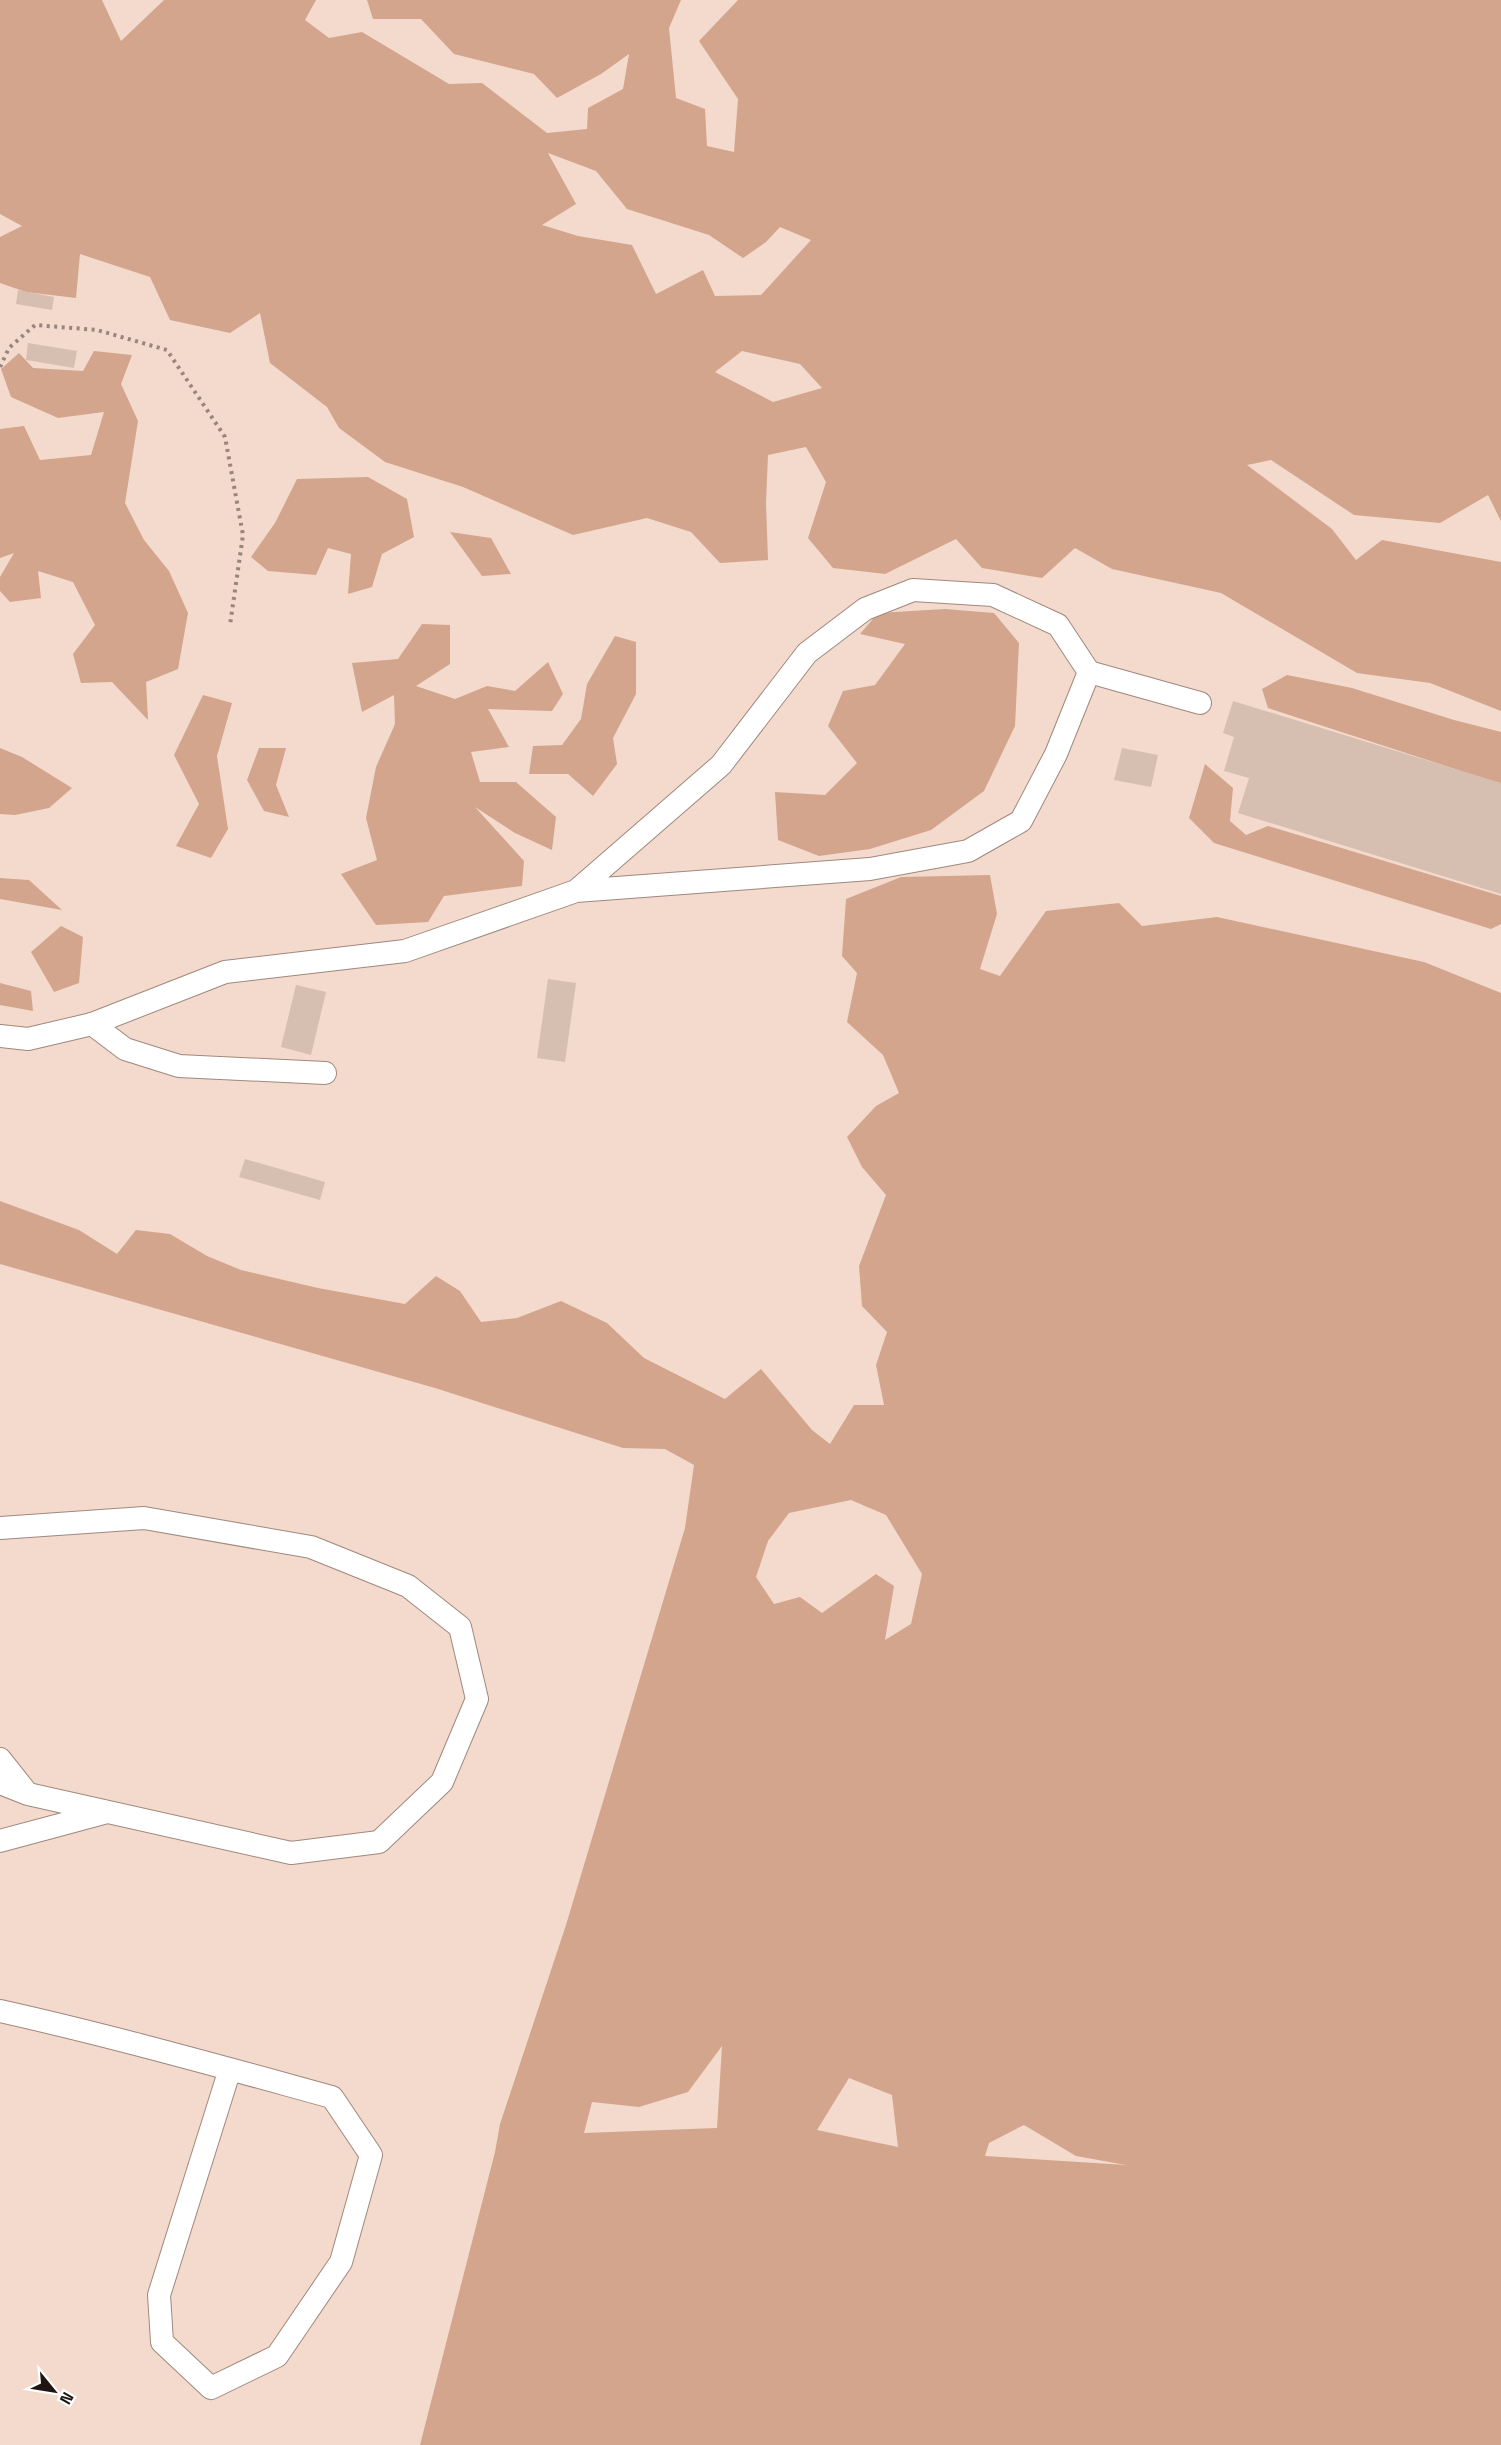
<svg xmlns="http://www.w3.org/2000/svg" width="1501" height="2445" font-family="'Space Grotesk',sans-serif">
<rect width="100%" height="100%" fill="#f4dacd"/>
<g fill="#d2a58c" fill-rule="evenodd">
<path d="M0,0H102L121,41L164,0H316L305,20L329,38L362,32L449,84L482,83L547,133L587,129L588,108L623,89L629,54L601,74L557,98L534,74L454,54L421,19H373L367,0H681L669,28L676,98L705,109L707,146L734,152L738,99L699,41L738,0H1501V521L1488,495L1440,523L1354,515L1271,460L1247,465L1332,529L1356,560L1382,540L1501,562V711L1430,683L1357,673L1221,593L1112,569L1075,548L1042,578L982,568L956,539L885,574L833,568L808,538L826,482L806,447L768,455L766,503L768,560L720,563L691,532L647,518L573,535L463,487L385,462L339,428L327,407L270,363L260,313L230,333L170,320L150,277L80,254L76,298L26,292L0,283V237L22,226L0,214ZM548,153L596,171L627,209L709,235L743,258L766,242L780,227L811,240L761,295L715,296L703,270L656,294L632,245L578,236L542,225L576,204ZM742,351L800,364L822,388L773,402L715,372Z"/>
<path d="M94,351L132,355L121,384L138,421L125,503L144,540L169,571L188,613L178,669L146,682L148,720L112,682L81,683L73,654L95,625L73,582L38,571L41,598L10,602L0,591V577L14,553L0,558V429L24,426L40,460L91,455L104,412L58,418L11,397L1,369L19,353L33,368L83,371Z"/>
<path d="M368,477L407,499L414,537L382,554L372,587L348,594L351,554L328,548L316,575L268,571L251,557L275,523L297,479Z"/>
<path d="M450,532L491,538L511,574L482,576Z"/>
<path d="M945,609L994,613L1019,643L1015,726L984,791L931,830L870,849L819,856L778,840L775,792L825,795L857,763L828,726L843,691L875,685L905,644L860,634L878,613Z"/>
<path d="M422,624L450,625V664L416,686L455,699L487,686L515,691L548,662L563,694L552,711L488,709L509,747L471,752L480,782H516L556,817L552,850L515,833L475,807L524,861L522,886L444,896L428,922L376,925L341,874L377,860L366,818L376,767L395,724L394,695L362,712L352,663L398,659Z"/>
<path d="M615,636L636,642V694L613,738L617,764L593,796L568,774H529L533,746L562,745L581,719L587,684Z"/>
<path d="M1287,675L1352,688L1454,720L1501,732V784L1268,708L1262,689Z"/>
<path d="M203,695L232,703L217,756L228,829L211,858L176,846L199,804L174,755Z"/>
<path d="M0,748L22,757L72,788L49,808L15,815L0,814Z"/>
<path d="M259,748H286L276,785L289,817L264,811L247,780Z"/>
<path d="M1205,764L1233,788L1230,821L1246,835L1268,826L1501,896V924L1491,929L1214,843L1189,818Z"/>
<path d="M990,875L997,914L980,969L1000,976L1046,911L1119,903L1142,926L1217,917L1424,962L1501,993V2445H420L495,2152L500,2124L566,1925L685,1528L694,1465L665,1449L623,1448L435,1388L0,1264V1201L79,1230L117,1254L136,1230L170,1234L207,1256L241,1270L318,1288L405,1304L436,1276L460,1291L481,1322L517,1318L561,1301L607,1323L644,1358L725,1399L761,1369L812,1430L830,1444L854,1405H884L876,1365L887,1332L862,1306L859,1266L886,1195L862,1167L847,1137L876,1106L899,1093L883,1055L847,1022L857,973L842,956L846,899L901,877ZM851,1500L886,1515L922,1574L911,1624L885,1640L894,1586L876,1574L822,1613L800,1597L774,1604L756,1577L768,1541L789,1513ZM722,2046L717,2128L584,2133L592,2102L639,2107L688,2092ZM849,2078L892,2095L898,2147L817,2130ZM1024,2125L1076,2156L1126,2165L985,2156L989,2143Z"/>
<path d="M0,878L29,880L62,910L0,899Z"/>
<path d="M61,926L83,937L79,983L54,992L31,952Z"/>
<path d="M0,983L31,991L33,1011L0,1005Z"/>
</g>
<g fill="#d6beb0">
<path d="M18,290L54,297L52,310L16,304Z"/>
<path d="M28,343L77,351L74,368L26,360Z"/>
<path d="M1233,701L1501,783V894L1238,813L1249,778L1224,771L1234,737L1223,733Z"/>
<path d="M1122,748L1158,755L1151,787L1114,780Z"/>
<path d="M548,979L576,983L565,1062L537,1058Z"/>
<path d="M296,985L326,992L311,1055L281,1047Z"/>
<path d="M245,1159L325,1182L320,1200L239,1177Z"/>
</g>
<g fill="none" stroke-linecap="round" stroke-linejoin="round">
<defs>
<g id="lane">
<path d="M1089,672L1200,703"/>
<path d="M92,1024L125,1049L179,1066L325,1073"/>
<path d="M0,1036L28,1039L92,1024L225,972L405,951L576,891L870,869L968,851L1021,821L1056,754L1089,672L1058,625L993,595L913,590L865,609L807,653L721,765L576,891"/>
<path d="M0,1528L144,1518L311,1547L408,1586L460,1627L477,1699L442,1782L379,1842L291,1853L28,1794L0,1783"/>
<path d="M0,1759L27,1793"/>
<path d="M0,1841L104,1813"/>
<path d="M0,2011C112,2036 222,2067 332,2097L371,2155L341,2262L277,2356L211,2388L162,2342L159,2295L230,2069"/>
</g>
</defs>
<use href="#lane" stroke="#9f887c" stroke-width="24"/>
<path stroke="#98857c" stroke-width="4" stroke-dasharray="3 4.5" stroke-linecap="butt" d="M0,367L9,348L35,325L97,330L167,350L225,437L243,535L230,625"/>
<use href="#lane" stroke="#fff" stroke-width="22"/>
</g>
<g transform="translate(54 2391) rotate(120)" stroke="#ffffff" stroke-width="4.5" paint-order="stroke">
<path d="M0-4.5L10 22L0 15L-10 22Z" fill="#1e1511"/>
<text y="-9" font-size="16" font-weight="bold" text-anchor="middle" fill="#1e1511">N</text>
</g>
</svg>
